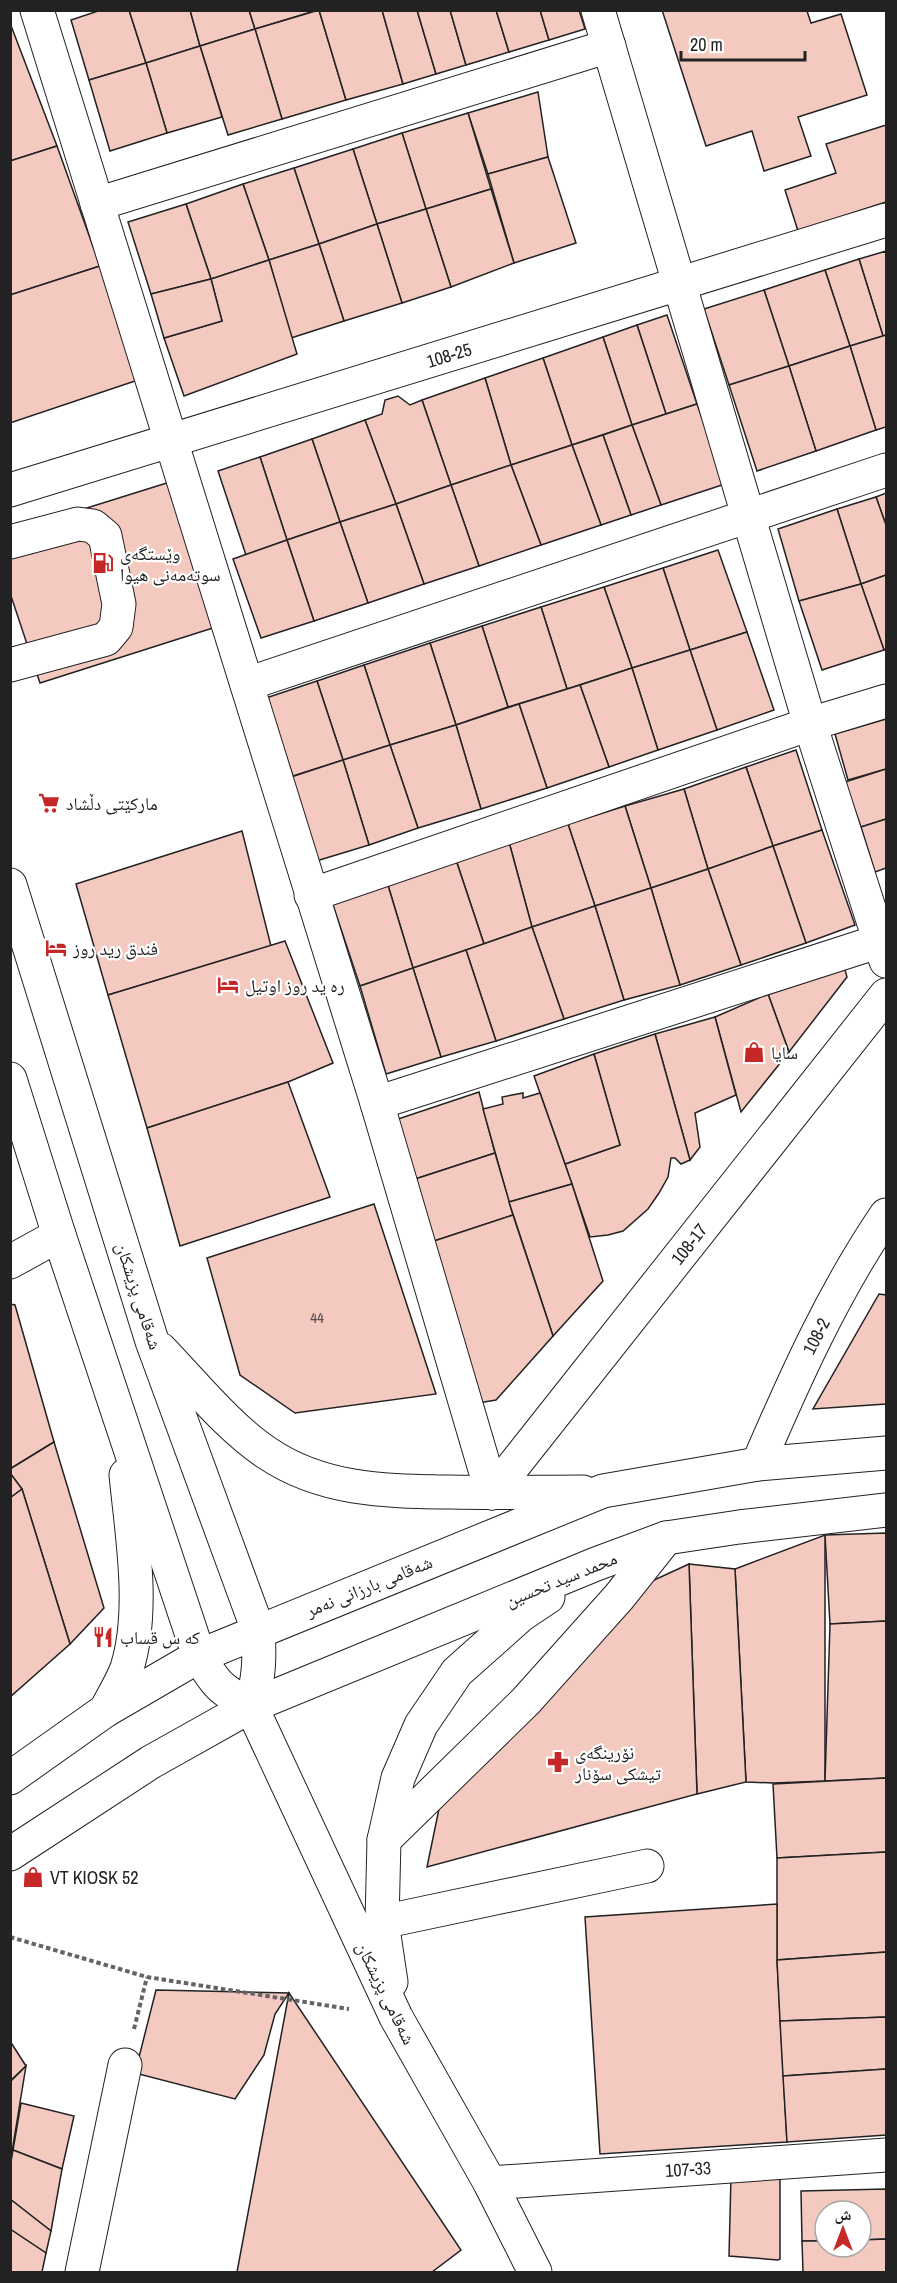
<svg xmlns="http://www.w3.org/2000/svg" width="897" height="2283" font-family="'Archivo Narrow','Noto Naskh Arabic',sans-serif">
<rect width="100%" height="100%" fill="#fff"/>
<g fill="#f3c9c0" stroke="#222" stroke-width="1.5">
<path d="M101,10H129L146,63L89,80L71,20Z"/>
<path d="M129,10H190L200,46L146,63Z"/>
<path d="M190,10H249L255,29L200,46Z"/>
<path d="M249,10H318L255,29Z"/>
<path d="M319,10L346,100L282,119L255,29Z"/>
<path d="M319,10H382L403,84L346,100Z"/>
<path d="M382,10H417L436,74L403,84Z"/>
<path d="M417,10H450L466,65L436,74Z"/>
<path d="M450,10H496L509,52L466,65Z"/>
<path d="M496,10H540L549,40L509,52Z"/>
<path d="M540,10H579L585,29L549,40Z"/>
<path d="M662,10H809L807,11L811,23L841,14L867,95L798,117L811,156L764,171L752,131L706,146Z"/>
<path d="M10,23L57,146L10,161Z"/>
<path d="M255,29L282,119L228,135L200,46Z"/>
<path d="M200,46L222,117L167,133L146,63Z"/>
<path d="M146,63L167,133L110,151L89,80Z"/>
<path d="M538,92L548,157L488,174L468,113Z"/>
<path d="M468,113L491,189L426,209L402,133Z"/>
<path d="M886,125V202L798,231L785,190L836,173L826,144Z"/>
<path d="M402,133L426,209L377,224L353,149Z"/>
<path d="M57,146L100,266L10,295V161Z"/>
<path d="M353,149L377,224L319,244L294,168Z"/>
<path d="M548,157L576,243L514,263L488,174Z"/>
<path d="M294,168L319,244L269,260L243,184Z"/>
<path d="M243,184L269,260L211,279L186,204Z"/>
<path d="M491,189L514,263L451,287L426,209Z"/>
<path d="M186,204L211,279L151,294L128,222Z"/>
<path d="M426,209L451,287L402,303L377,224Z"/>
<path d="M377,224L402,303L344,321L319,244Z"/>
<path d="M319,244L344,321L291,338L269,260Z"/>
<path d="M886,251V335L883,336L859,259Z"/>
<path d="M859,259L883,336L850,346L825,270Z"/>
<path d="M269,260L297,354L184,396L164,338L222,321L211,279Z"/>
<path d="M100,266L138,380L10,423V295Z"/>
<path d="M825,270L850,346L789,366L764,290Z"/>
<path d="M211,279L222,321L164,338L151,294Z"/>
<path d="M764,290L789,366L729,385L704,309Z"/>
<path d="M667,315L697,404L666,414L637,325Z"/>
<path d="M637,325L666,414L632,425L603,337Z"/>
<path d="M886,335V427L876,430L850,346Z"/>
<path d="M603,337L632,425L572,445L543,358Z"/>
<path d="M850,346L876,430L816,451L789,366Z"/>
<path d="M543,358L572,445L511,465L485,378Z"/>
<path d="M789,366L816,451L757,471L729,385Z"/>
<path d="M485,378L511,465L451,485L422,400Z"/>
<path d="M398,396L410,405L422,400L451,485L396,504L365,420L382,414L385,400Z"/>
<path d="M697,404L725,484L661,505L632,425Z"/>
<path d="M365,420L396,504L340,522L312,439Z"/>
<path d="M632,425L661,505L631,515L603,435Z"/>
<path d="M603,435L631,515L601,525L572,445Z"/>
<path d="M312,439L340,522L287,540L260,457Z"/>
<path d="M572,445L601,525L541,545L511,465Z"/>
<path d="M260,457L287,540L246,555L218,471Z"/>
<path d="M511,465L541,545L479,566L451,485Z"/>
<path d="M170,482L216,627L40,683L10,593V532Z"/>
<path d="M451,485L479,566L424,584L396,504Z"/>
<path d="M886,493V525L876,497Z"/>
<path d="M876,497L886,525V575L861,584L837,509Z"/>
<path d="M396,504L424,584L368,603L340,522Z"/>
<path d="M837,509L861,584L799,601L778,529Z"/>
<path d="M340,522L368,603L314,621L287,540Z"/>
<path d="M287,540L314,621L261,638L233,559Z"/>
<path d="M718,550L747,632L690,650L663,568Z"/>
<path d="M663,568L690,650L632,668L604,587Z"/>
<path d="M886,575V649L884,650L861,584Z"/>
<path d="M861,584L884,650L822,670L799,601Z"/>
<path d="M604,587L632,668L567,689L541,607Z"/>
<path d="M541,607L567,689L508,707L482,626Z"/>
<path d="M482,626L508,707L456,725L430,643Z"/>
<path d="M747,632L774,710L717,730L690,650Z"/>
<path d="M430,643L456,725L390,745L364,665Z"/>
<path d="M690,650L717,730L658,750L632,668Z"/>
<path d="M364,665L390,745L343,760L317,681Z"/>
<path d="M632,668L658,750L609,767L580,685Z"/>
<path d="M317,681L343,760L293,776L266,698Z"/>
<path d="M580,685L609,767L547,788L519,704Z"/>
<path d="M519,704L547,788L481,809L456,725Z"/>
<path d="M886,719V769L848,780L835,734Z"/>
<path d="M456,725L481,809L418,828L390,745Z"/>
<path d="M390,745L418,828L369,845L343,760Z"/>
<path d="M796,750L822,830L773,846L746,767Z"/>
<path d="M343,760L369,845L313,862L285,779Z"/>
<path d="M746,767L773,846L708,869L684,789Z"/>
<path d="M886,769V819L861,827L845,782Z"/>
<path d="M684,789L708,869L651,888L625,806Z"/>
<path d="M625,806L651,888L595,906L568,824Z"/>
<path d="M886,819V868L875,872L861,827Z"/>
<path d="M568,824L595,906L532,927L509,842Z"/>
<path d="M822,830L855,925L806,943L773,846Z"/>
<path d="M242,831L271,946L108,995L76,884Z"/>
<path d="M509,842L532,927L484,944L456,860Z"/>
<path d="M773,846L806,943L741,965L708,869Z"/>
<path d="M456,860L484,944L413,968L387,882Z"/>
<path d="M708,869L741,965L680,985L651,888Z"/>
<path d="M387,882L413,968L360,986L331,899Z"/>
<path d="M651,888L680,985L624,1000L595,906Z"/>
<path d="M595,906L624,1000L564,1019L532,927Z"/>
<path d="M532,927L564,1019L496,1041L466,950Z"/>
<path d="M285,941L333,1063L288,1082L147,1128L108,995Z"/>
<path d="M466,950L496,1041L441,1057L413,968Z"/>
<path d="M844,966L847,977L789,1052L768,994Z"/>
<path d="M413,968L441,1057L386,1074L360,986Z"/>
<path d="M768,994L789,1052L741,1112L715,1017Z"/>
<path d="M715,1017L736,1095L695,1113L700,1147L690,1160L655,1034Z"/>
<path d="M655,1034L690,1160L681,1164L675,1158H671L668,1177L659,1193L648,1209L623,1231L608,1235L590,1237L565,1164L620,1145L594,1054Z"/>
<path d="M594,1054L620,1145L565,1164L534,1076Z"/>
<path d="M288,1082L330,1197L180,1246L147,1128Z"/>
<path d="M479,1092L495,1153L406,1182L395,1120Z"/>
<path d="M523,1093V1098L540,1093L572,1184L509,1202L483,1109L503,1104L502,1097Z"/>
<path d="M495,1153L513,1215L425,1244L406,1182Z"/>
<path d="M572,1184L603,1281L553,1336L509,1202Z"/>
<path d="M374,1204L436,1394L295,1413L240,1375L207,1258Z"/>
<path d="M513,1215L553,1336L496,1400L472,1404L425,1244Z"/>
<path d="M879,1294L886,1295V1404L813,1409Z"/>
<path d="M10,1304L15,1305L54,1442L10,1469Z"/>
<path d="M54,1442L104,1608L70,1644L22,1489L10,1473V1469Z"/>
<path d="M10,1473L22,1489L10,1498Z"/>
<path d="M22,1489L70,1644L10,1697V1498Z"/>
<path d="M886,1533V1621L830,1624L825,1535Z"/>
<path d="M825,1535V1781L774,1783L746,1782L735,1569Z"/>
<path d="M689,1564L735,1569L746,1782L697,1794Z"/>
<path d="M689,1564L697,1794L427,1867L442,1794L628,1592Z"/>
<path d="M886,1621V1778L825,1781L830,1624Z"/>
<path d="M886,1778V1852L777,1858L773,1784Z"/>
<path d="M886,1852V1952L777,1960V1858Z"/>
<path d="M777,1904V1960L787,2142L600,2154L585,1917Z"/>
<path d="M886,1952V2017L780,2021L777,1960Z"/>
<path d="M156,1990L289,1993L275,2014L264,2055L235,2099L135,2073Z"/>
<path d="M289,1993L461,2250L432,2272H237Z"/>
<path d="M886,2017V2069L783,2076L780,2021Z"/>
<path d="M10,2041L26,2066L10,2081Z"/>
<path d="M26,2066L10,2164V2082Z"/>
<path d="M886,2069V2135L787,2142L783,2076Z"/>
<path d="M21,2103L74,2116L62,2169L13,2150Z"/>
<path d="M13,2150L62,2169L51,2231L10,2199V2167Z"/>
<path d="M731,2176L780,2179V2259L778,2260L729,2256Z"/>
<path d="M886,2189V2239L861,2240V2211H825V2241H802L801,2191Z"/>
<path d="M10,2199L51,2231L46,2253L10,2229Z"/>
<path d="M10,2229L46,2253L42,2272H10Z"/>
<path d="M886,2239V2272H803L802,2241H825V2247H861V2240Z"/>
</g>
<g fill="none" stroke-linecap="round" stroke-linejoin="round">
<defs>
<g id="minor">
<path d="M37,10L377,1103L492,1493"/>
<path d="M598,10L810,724L886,961"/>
<path d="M97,204L609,46"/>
<path d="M10,490L886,220"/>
<path d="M10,542L78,524L93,526L105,536L119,604L116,627L106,639L10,665"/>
<path d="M247,684L886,470"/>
<path d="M311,895L810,724L886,701"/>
<path d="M377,1103L880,941"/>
<path d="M10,1262L59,1235"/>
<path d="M758,1464C795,1378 833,1293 886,1215"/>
<path d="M492,1493L886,995"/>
<path d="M384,1840L526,1701L619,1597L666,1538"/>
<path d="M382,1922L647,1866"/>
<path d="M490,2183L886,2155"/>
<path d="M82,2272L125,2065"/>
</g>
<g id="major">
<path d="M10,885L152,1341L258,1630C260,1658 259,1679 251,1706"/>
<path d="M10,1079L59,1235L199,1656C216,1685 221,1690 251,1706L396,2017L490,2183L535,2272"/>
<path d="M160,1349C192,1382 229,1428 267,1453C323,1491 387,1491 451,1492C495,1493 539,1492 583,1492"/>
<path d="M106,1710C113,1696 122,1682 127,1668C145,1610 132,1536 126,1475"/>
<path d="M10,1778L106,1710L199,1656L603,1491L758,1464L886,1453"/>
<path d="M10,1854L151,1762L251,1706L596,1564L666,1538L739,1527L886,1510"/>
<path d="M391,1982L382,1922L384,1840L398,1778L421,1725L457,1672L521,1615L548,1597"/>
</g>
</defs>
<use href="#minor" stroke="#222" stroke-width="35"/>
<use href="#major" stroke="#222" stroke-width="35"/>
<g stroke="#646464" stroke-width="4" stroke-dasharray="4.5 3" stroke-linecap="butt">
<path d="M10,1937L147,1977L349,2009"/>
<path d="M134,2029L147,1977"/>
</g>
<use href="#minor" stroke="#fff" stroke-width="33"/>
<use href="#major" stroke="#fff" stroke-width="33"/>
</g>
<defs>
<symbol id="fuel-bare" viewBox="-9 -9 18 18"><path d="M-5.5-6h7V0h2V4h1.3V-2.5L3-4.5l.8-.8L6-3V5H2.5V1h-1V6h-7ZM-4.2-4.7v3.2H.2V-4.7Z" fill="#c62828" stroke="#fff" stroke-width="2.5" paint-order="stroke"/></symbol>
<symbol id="supermarket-bare" viewBox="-9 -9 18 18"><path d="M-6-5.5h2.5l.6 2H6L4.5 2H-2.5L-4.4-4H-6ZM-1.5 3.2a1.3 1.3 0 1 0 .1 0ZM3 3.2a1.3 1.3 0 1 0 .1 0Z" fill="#c62828" stroke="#fff" stroke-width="2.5" paint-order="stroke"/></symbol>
<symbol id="hotel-bare" viewBox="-9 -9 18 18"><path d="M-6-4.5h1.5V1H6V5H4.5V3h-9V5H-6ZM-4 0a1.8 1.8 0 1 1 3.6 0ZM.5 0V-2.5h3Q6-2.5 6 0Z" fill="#c62828" stroke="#fff" stroke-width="2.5" paint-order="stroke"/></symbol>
<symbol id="shop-bare" viewBox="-9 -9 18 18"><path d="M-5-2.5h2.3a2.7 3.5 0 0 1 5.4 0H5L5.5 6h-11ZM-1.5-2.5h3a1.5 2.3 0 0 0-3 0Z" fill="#c62828" stroke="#fff" stroke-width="2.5" paint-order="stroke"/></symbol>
<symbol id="restaurant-bare" viewBox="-9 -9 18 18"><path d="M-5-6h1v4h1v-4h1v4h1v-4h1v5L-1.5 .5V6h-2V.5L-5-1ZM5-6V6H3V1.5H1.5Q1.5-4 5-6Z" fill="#c62828" stroke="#fff" stroke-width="2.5" paint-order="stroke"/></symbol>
<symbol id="pharmacy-bare" viewBox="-9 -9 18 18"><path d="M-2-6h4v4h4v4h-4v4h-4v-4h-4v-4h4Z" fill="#c62828" stroke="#fff" stroke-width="2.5" paint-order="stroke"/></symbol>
</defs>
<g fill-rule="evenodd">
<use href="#fuel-bare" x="88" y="548" width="30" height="30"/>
<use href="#supermarket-bare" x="34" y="788" width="30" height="30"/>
<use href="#hotel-bare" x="41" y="933" width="30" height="30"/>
<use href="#hotel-bare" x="213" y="970" width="30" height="30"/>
<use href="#shop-bare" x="739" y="1037" width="30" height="30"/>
<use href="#restaurant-bare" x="88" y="1622" width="30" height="30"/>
<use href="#pharmacy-bare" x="543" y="1747" width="30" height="30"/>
<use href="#shop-bare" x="18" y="1862" width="30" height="30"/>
</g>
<g text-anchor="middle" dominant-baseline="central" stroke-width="4.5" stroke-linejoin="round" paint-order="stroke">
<g font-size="15" fill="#564c4a">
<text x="317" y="1317">44</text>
</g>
<g font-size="18" fill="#222" stroke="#fff">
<text transform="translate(449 355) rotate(-17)">108-25</text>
<text transform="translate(689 1244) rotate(-52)">108-17</text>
<text transform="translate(139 1296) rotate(72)">شەقامی پزیشکان</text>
<text transform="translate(816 1336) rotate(-63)">108-2</text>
<text transform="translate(561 1579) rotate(-22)">محمد سید تحسین</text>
<text transform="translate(369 1586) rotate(-22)">شەقامی بارزانی نەمر</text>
<text transform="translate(386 1993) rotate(64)">شەقامی پزیشکان</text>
<text transform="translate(688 2169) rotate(-4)">107-33</text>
</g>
<g font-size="18" fill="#222" stroke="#fff" text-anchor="start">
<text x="120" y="553">وێستگەی<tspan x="120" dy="21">سوتەمەنی هیوا</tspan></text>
<text x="66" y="803">مارکێتی دڵشاد</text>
<text x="73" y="948">فندق ريد روز</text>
<text x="245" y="985">ره يد روز اوتيل</text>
<text x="771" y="1052">سايا</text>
<text x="120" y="1637">كه س قساب</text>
<text x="575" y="1752">نۆرینگەی<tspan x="575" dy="21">تیشکی سۆنار</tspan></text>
<text x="50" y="1877">VT KIOSK 52</text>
</g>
</g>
<rect width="897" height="2283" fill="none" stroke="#222222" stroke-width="24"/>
<g transform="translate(843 2229)"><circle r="28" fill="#ffffff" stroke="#a7a7a7" stroke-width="1.5"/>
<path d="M0-4.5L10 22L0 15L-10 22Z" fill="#c62828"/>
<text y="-9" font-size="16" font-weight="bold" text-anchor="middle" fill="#222222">ش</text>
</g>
<path d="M681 51v9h124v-9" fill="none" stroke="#222222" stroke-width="3"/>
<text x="690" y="51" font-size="18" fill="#222222" stroke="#ffffff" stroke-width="4.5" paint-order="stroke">20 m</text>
</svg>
